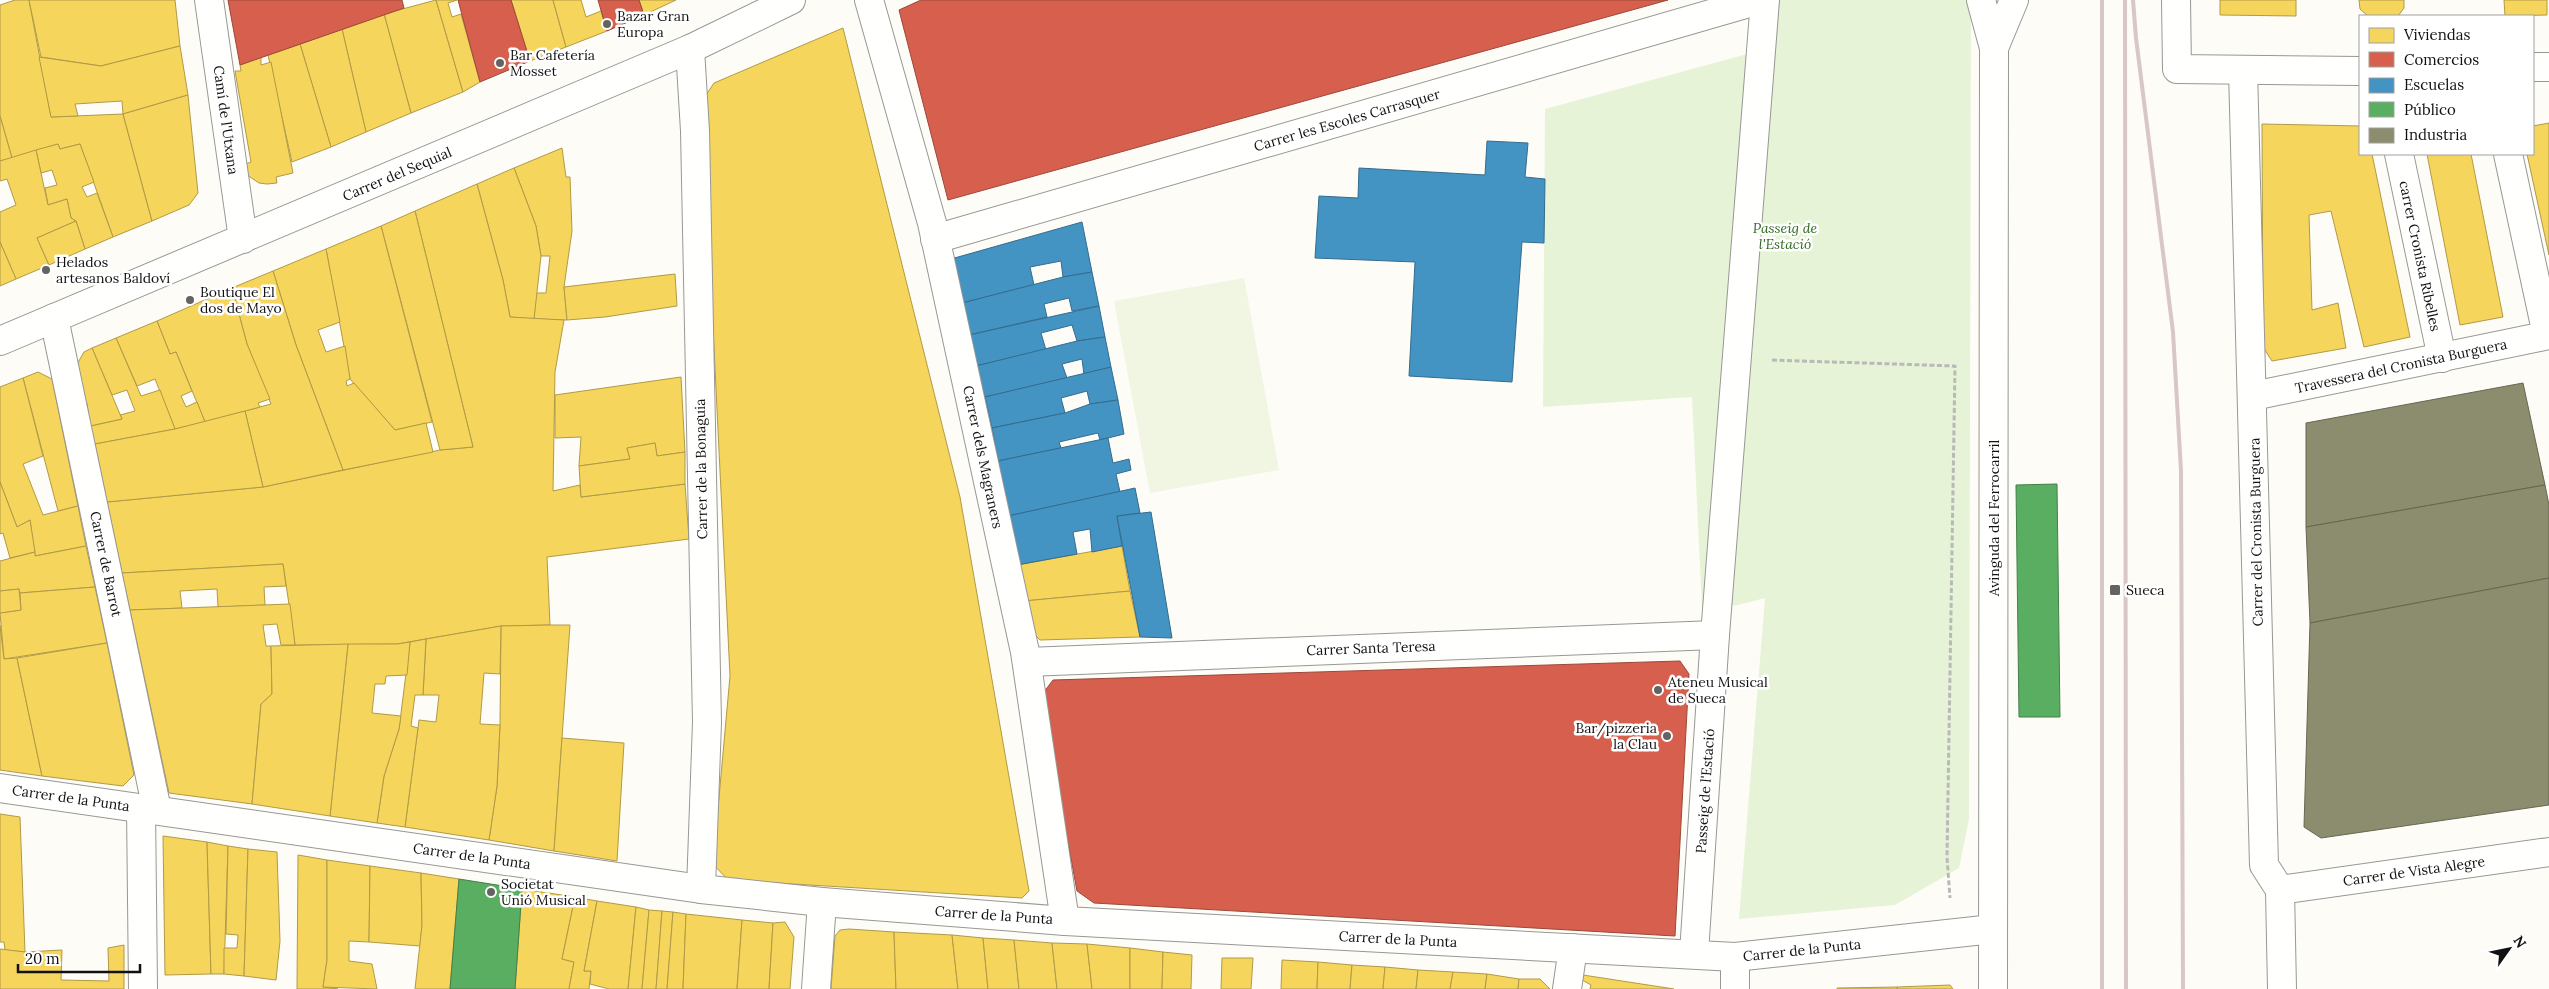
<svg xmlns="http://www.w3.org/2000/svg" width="2549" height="989" font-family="Lora,serif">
<rect width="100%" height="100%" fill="#fdfcf7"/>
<path fill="#e7f3d7" d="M1773,0H1971L1969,819L1959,868L1895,905L1739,919L1765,598L1738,605L1702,608L1692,397L1543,407L1545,109L1773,47Z"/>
<path fill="#f0f6e1" d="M1244,278L1279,470L1150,493L1114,301Z"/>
<g fill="#f6d55c" stroke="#b19a46">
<path d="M15,0H29L51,117L123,114L152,221L113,237L80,144L60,149L58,144L12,158L0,116V5Z"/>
<path d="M29,0H175L180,46L101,66L41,57Z"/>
<path d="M436,0L463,92L411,113L384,14Z"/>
<path d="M436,0H457L448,3L452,17L461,14L480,82L463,92Z"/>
<path d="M511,0H553L566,47L530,61Z"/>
<path d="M553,0H581L586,17L601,11L607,31L566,47Z"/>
<path d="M639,0H676L644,15Z"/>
<path d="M2220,0H2296V16L2220,15Z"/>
<path d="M2359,0H2404V8L2398,16H2368L2360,9Z"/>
<path d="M2504,0H2547V15L2505,16Z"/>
<path d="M384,14L411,113L366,132L342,29Z"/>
<path d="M843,28L960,497L1029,891L1022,898L728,880L713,864L730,676L702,101L714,83Z"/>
<path d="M342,29L366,132L331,147L300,44Z"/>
<path d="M300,44L331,147L292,162L268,55Z"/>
<path d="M180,46L188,95L123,114L122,101L75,104L78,116L51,117L39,57L101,66Z"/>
<path d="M261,57V65L271,62L293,173L276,177L277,183L267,184L259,183L247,175L243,165L251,162L235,71H241L240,65Z"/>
<path d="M188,95L198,193L189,205L152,221L123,114Z"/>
<path d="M0,116L12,158L0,161Z"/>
<path d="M2549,123V255L2527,154H2533V126Z"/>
<path d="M2262,124L2360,126V154H2372L2410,337L2364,347L2331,211L2309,215L2312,310L2338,303L2346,348L2272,361L2263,347Z"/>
<path d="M58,144L60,149L80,144L94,182L82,187L87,197L97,193L113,237L85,249L76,221L71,218L67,199L48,205L45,188L57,185L52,170L41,173L36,150Z"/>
<path d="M562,148L566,177H570L572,231L564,287L567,320L534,319L536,293H546L550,256H541L536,226L514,168Z"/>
<path d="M36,150L48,205L67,199L71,218L76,221L37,238L49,265L16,279L0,242V212L16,205L7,179L0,181V161Z"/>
<path d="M2427,154H2471L2503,317L2460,325Z"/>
<path d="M514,168L536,226L541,256L534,319L510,317L503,280L477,184Z"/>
<path d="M477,184L503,280L510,317L564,320L555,372L553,491L580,485L581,497L685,484L689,539L547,557L550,625L501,626L397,644L295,645L283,564L122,573L107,502L263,487L440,450L473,447L415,211Z"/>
<path d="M415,211L473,447L440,450L381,226Z"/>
<path d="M76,221L85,249L49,265L37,238Z"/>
<path d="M381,226L432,422L395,430L350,379L326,249Z"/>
<path d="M0,242L16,279L0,286Z"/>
<path d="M326,249L340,322L318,330L326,352L345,346L350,379L346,381L347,386L354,383L395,430L426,423L433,452L343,470L296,345L273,271Z"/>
<path d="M273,271L296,345L343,470L263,487L245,411L271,404L247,344L232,288Z"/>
<path d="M675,274L677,306L605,317L567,320L564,287Z"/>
<path d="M232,288L247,344L270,399L258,403L260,407L205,422L176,352L170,354L157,321Z"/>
<path d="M157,321L170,354L176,352L192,391L181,396L186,407L197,402L205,422L175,429L155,379L137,386L116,338Z"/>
<path d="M116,338L141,396L160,390L175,429L95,444L90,426L122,419L120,415L135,411L127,390L112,395L92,348Z"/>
<path d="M92,348L122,419L90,426L87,403H85L76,366L84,352Z"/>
<path d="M38,372L52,379L78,506L58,511L23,378Z"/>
<path d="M681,377L685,452L657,456L655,443L627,448L630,459L579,466L581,437L555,438V395Z"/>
<path d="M23,378L43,456L23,464L43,515L78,506L86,546L35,556L30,520L17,527L0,482V387Z"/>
<path d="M245,411L263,487L107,502L95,444L175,429Z"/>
<path d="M655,443L657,456L685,452V484L581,497L579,466L630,459L627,448Z"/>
<path d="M0,482L17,527L30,520L35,552L10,558L3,533L0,534Z"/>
<path d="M86,546L95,587L20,593L19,589L0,591V561L35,552V556Z"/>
<path d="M1122,546L1130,591L1024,601L1017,565Z"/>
<path d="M283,564L286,586L264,587L265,605L218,607L217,589L180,591L182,608L130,610L122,573Z"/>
<path d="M95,587L107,643L4,659L0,613L21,610L20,593Z"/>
<path d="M19,589L21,610L0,613V591Z"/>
<path d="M1130,591L1140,637L1040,640L1028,628L1024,601Z"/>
<path d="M290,604L295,645H281L277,624L263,625L266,646H271L272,694L261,704L252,804L169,793L130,610Z"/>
<path d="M0,625L4,659L17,658L42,776L0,770Z"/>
<path d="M550,625H570L554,851L489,840L497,786L500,725L501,626Z"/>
<path d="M501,626L500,674L484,673L480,724L500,725L497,786L489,840L405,827L419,720L436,722L439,695H423L426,639Z"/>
<path d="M426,639L423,695H415L411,726L418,728L405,827L377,823L384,776L399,729L410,642Z"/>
<path d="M410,642L407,675L386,676L385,684H375L372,713L401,716L399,729L384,776L377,823L330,816L348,644H397Z"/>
<path d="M107,643L134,775L123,786L42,776L17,658Z"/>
<path d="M348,644L330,816L252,804L261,704L272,694L271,646Z"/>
<path d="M562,738L624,743L617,861L554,851Z"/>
<path d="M0,814L20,817L25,952L5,950L4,942H0Z"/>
<path d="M163,836L207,842L211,974L165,975Z"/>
<path d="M207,842L228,846L224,974H211Z"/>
<path d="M228,846L248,849L244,976L224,974V948H237L238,935L226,934Z"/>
<path d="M248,849L277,852L280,941L276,980L244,976Z"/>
<path d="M298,855L327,860V960L323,987L338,989H297Z"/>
<path d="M327,860L370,866L369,942L349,941V961L372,964L377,989L323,987L327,960Z"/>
<path d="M370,866L421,873L422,925L420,946L369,942Z"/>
<path d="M421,873L459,879L450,989H415L422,925Z"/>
<path d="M522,889L575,897L562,959L574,962L569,989H515Z"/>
<path d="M575,897L597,901L584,971H591L589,989H569L574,962L562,959Z"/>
<path d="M597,901L636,907L628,989H609L590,984L591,971H584Z"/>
<path d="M636,907L649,910L642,989H628Z"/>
<path d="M649,910L662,911L656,989H642Z"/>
<path d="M662,911L673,912L667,989H656Z"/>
<path d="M673,912L686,914L683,989H667Z"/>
<path d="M686,914L742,920L737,989H683Z"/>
<path d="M742,920L773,923L769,989H737Z"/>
<path d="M785,922L794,937L790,989H769L773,923Z"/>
<path d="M849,929L894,932L896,989H831L835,936L840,930Z"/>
<path d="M894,932L952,935L958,989H896Z"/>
<path d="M952,935L983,938L988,989H958Z"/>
<path d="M983,938L1014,940L1019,989H988Z"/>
<path d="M1014,940L1052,943L1057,989H1019Z"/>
<path d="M1052,943L1087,944L1092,989H1057Z"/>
<path d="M1087,944L1130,948V989H1092Z"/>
<path d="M124,945V989H0V949L25,952L62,950L61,980L109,981L108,948Z"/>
<path d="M1130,948L1163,952L1162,989H1130Z"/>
<path d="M1163,952L1192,955L1191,989H1162Z"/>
<path d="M1222,958H1253L1251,989H1221Z"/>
<path d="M1282,960L1318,962L1317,989H1281Z"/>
<path d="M1318,962L1352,965L1350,989H1317Z"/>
<path d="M1352,965L1385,967L1383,989H1350Z"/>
<path d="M1385,967L1418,970L1416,989H1383Z"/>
<path d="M1418,970L1453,972L1450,989H1416Z"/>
<path d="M1453,972L1487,974L1485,989H1450Z"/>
<path d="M1570,973L1674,989H1590L1591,985Z"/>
<path d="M1487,974L1519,979L1518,989H1485Z"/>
<path d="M1519,979H1540L1550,989H1518Z"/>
<path d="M1950,985L1953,989H1897V987Z"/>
<path d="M1897,987V989H1837V988Z"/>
</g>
<g fill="#d6604d" stroke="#9b483b">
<path d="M228,0H402L404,8L240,65Z"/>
<path d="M458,0H511L530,61L480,82Z"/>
<path d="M598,0H639L644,15L607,31Z"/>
<path d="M921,0H1668L948,200L899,10Z"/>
<path d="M1680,661L1689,674L1675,936L1094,903L1077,891L1041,696L1053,680Z"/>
</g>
<g fill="#4393c3" stroke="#346c8e">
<path d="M1487,141L1528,143L1525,177L1545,179L1544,243L1522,242L1512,382L1409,376L1415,262L1315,258L1319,196L1358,198L1359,168L1485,175Z"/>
<path d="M1082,222L1092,272L1063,277L1061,261L1030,267L1034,285L962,303L951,259Z"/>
<path d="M1092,272L1099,306L1072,311L1069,298L1044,304L1047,317L969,335L962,303L1063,277Z"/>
<path d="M1099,306L1105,337L1077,341L1072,325L1041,333L1046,350L976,366L969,335Z"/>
<path d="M1105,337L1111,367L1084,375L1082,359L1062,364L1067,378L985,397L976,366L1077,341Z"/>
<path d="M1111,367L1118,400L1090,404L1087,391L1061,398L1065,413L992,428L985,397Z"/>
<path d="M1118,400L1124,434L1100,440L1098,433L1059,442L1061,448L998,461L992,428L1065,413L1090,404Z"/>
<path d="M1108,438L1113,463L1129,459L1131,470L1116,474L1120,492L1008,516L998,461Z"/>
<path d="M1135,488L1140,513L1117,516L1122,546L1092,552L1090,529L1073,532L1077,554L1017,565L1008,516Z"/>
<path d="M1151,512L1172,638L1140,637L1117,516Z"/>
</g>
<g fill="#5aae61" stroke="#447f49">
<path d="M2057,484L2060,717H2019L2016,485Z"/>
<path d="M459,879L522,889L515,989H450Z"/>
</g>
<g fill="#8c8c6e" stroke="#676752">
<path d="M2523,383L2545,485L2306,527V423Z"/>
<path d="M2545,485L2549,505V578L2310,623L2306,527Z"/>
<path d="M2549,578V805L2321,838L2304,827L2310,623Z"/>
</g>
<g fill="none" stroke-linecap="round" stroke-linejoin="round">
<defs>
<path id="pedestrian" d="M1694,953L1715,635L1765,0"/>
<g id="minor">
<path d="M209,0L243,239"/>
<path d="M869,0L932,223L1025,652L1065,921"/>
<path d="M2176,0L2177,69L2360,71"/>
<path d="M690,49L695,131L707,722L701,889"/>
<path d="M2533,67H2549"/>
<path d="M2243,70L2264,865L2280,890L2282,989"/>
<path d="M2399,154L2442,358"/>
<path d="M2508,154L2547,335"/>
<path d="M935,239L1759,0"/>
<path d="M54,318L157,810"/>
<path d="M0,341L690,49L791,0"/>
<path d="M2253,396L2549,335"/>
<path d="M1027,662L1715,635"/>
<path d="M0,788L701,889L822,902L1065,921L1735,957L1993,929"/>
<path d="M141,808L143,989"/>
<path d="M2280,890L2549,852"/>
<path d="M816,989L822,902"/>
<path d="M1567,989L1573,948"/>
<path d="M1735,989V957"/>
</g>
<g id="tertiary">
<path d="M1981,0L1994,48L1993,989"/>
<path d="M1994,48L2014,0"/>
</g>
</defs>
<use href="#pedestrian" stroke="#979795" stroke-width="30"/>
<use href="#minor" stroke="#979795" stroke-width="30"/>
<use href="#tertiary" stroke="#979795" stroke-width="30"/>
<path stroke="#b9b9b8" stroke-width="3" stroke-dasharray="5 2.5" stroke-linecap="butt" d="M1772,360L1955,366L1947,857L1950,898"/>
<use href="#pedestrian" stroke="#fffffe" stroke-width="28"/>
<use href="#minor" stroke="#fffffe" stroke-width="28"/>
<use href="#tertiary" stroke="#fffffe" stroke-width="28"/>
<g stroke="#d9c6c7" stroke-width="4">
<path d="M2125,0L2126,989"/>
<path d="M2133,0L2136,38L2173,332L2181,471L2183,989"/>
<path d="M2102,989V0"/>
</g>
</g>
<g fill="#646362" stroke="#fff" stroke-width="2">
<circle cx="607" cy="24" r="5"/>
<circle cx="500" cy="63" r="5"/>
<circle cx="46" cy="270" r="5"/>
<circle cx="190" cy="300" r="5"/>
<rect x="2109" y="584" width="12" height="12" rx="2.5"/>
<circle cx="1658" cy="690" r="5"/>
<circle cx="1667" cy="736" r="5"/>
<circle cx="491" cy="892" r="5"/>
</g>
<g text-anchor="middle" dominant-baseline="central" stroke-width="5" stroke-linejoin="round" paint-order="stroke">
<g font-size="14" fill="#111" stroke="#fff" text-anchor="start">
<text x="617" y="16">Bazar Gran<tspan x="617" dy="16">Europa</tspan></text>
<text x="510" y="55">Bar Cafetería<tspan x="510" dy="16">Mosset</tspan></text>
<text x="56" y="262">Helados<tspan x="56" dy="16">artesanos Baldoví</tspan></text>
<text x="200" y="292">Boutique El<tspan x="200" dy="16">dos de Mayo</tspan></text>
<text x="2126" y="590">Sueca</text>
<text x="1668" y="682">Ateneu Musical<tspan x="1668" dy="16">de Sueca</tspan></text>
<text x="1657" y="728" text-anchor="end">Bar/pizzeria<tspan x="1657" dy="16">la Clau</tspan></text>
<text x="501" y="884">Societat<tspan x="501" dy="16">Unió Musical</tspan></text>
</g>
<g font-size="14" fill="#111" stroke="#fff">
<text transform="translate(226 120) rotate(82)">Camí de l'Utxana</text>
<text transform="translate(1347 120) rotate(-16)">Carrer les Escoles Carrasquer</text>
<text transform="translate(397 174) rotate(-23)">Carrer del Sequial</text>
<text transform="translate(2420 256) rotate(78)">carrer Cronista Ribelles</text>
<text transform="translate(2401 366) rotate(-12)">Travessera del Cronista Burguera</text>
<text transform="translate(983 457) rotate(78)">Carrer dels Magraners</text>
<text transform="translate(701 469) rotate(-91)">Carrer de la Bonaguia</text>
<text transform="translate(1994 518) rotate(-90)">Avinguda del Ferrocarril</text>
<text transform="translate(2256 532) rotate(-91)">Carrer del Cronista Burguera</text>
<text transform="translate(106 564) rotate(78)">Carrer de Barrot</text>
<text transform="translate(1371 648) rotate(-2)">Carrer Santa Teresa</text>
<text transform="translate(1705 791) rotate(-86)">Passeig de l'Estació</text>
<text transform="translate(71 798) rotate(8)">Carrer de la Punta</text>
<text transform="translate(472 856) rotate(8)">Carrer de la Punta</text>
<text transform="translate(2414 871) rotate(-8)">Carrer de Vista Alegre</text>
<text transform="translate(994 915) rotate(4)">Carrer de la Punta</text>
<text transform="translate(1398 939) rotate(3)">Carrer de la Punta</text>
<text transform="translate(1802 950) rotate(-6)">Carrer de la Punta</text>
</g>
<g font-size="14" font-style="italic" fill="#2f6b1f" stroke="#fff">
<text x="1785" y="228">Passeig de<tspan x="1785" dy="16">l'Estació</tspan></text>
</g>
</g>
<rect x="2359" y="15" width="175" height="140" fill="#ffffff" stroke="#a0a0a0"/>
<rect x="2369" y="28" width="25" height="15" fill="#f6d55c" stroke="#a0a0a0"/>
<text x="2404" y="40" font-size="15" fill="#111111">Viviendas</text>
<rect x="2369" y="52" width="25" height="15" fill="#d6604d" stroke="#a0a0a0"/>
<text x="2404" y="65" font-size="15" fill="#111111">Comercios</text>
<rect x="2369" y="78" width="25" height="15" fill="#4393c3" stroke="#a0a0a0"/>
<text x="2404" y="90" font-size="15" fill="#111111">Escuelas</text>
<rect x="2369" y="102" width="25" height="15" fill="#5aae61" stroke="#a0a0a0"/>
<text x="2404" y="115" font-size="15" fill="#111111">Público</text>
<rect x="2369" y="128" width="25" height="15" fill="#8c8c6e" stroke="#a0a0a0"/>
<text x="2404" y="140" font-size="15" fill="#111111">Industria</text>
<g transform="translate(2509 949) rotate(57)" stroke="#ffffff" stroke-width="4" paint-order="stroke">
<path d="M0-4L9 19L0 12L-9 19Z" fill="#111111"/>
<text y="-8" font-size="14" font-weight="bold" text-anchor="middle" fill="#111111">N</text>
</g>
<path d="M18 964v8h122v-8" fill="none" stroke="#111111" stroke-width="2.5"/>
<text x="25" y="964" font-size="15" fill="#111111" stroke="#ffffff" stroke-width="4" paint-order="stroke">20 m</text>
</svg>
